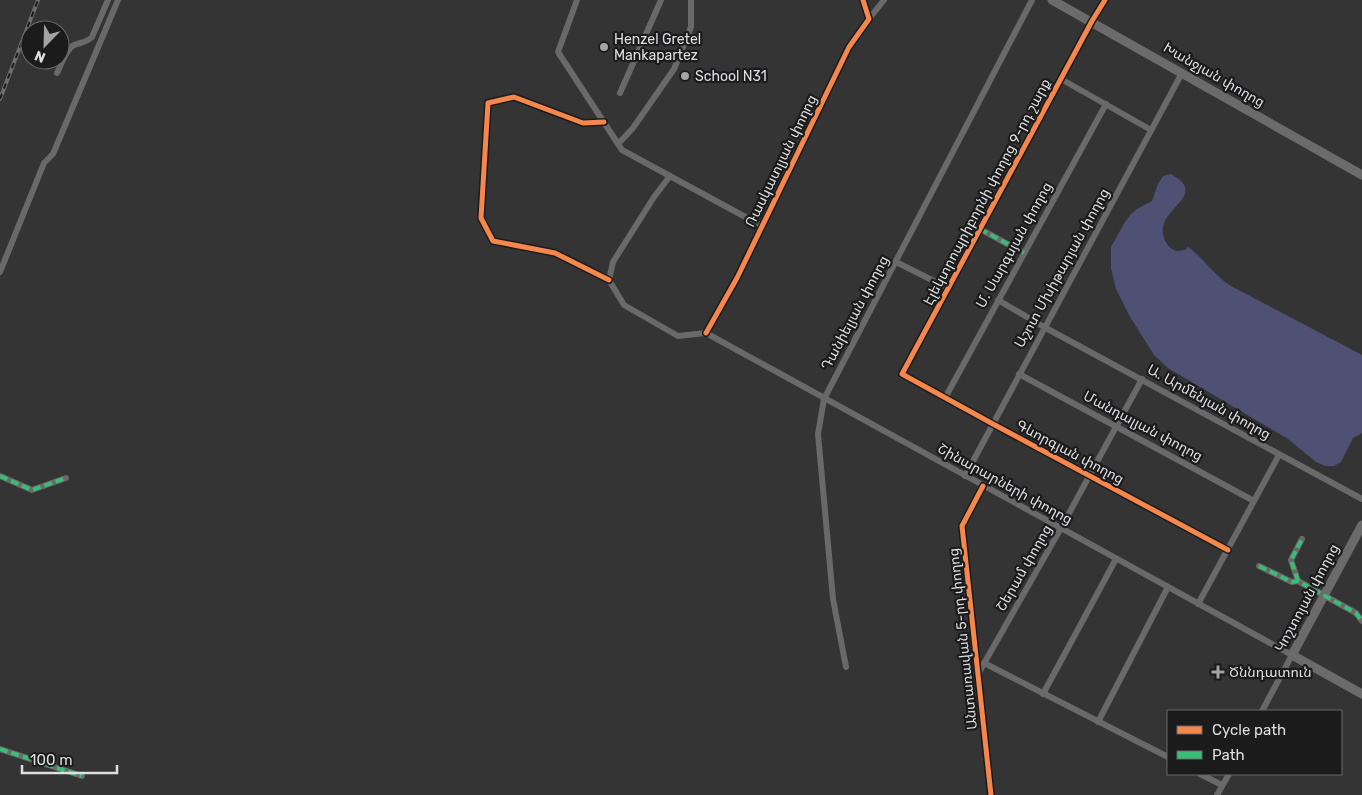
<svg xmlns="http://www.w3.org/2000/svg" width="1362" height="795" font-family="Rubik,'Noto Sans Armenian',sans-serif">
<rect width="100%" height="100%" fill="#343435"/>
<path fill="#4e5174" d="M1171,174C1204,192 1171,205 1164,223C1160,233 1166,250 1178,251C1180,251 1183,250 1185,250L1188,247C1205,259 1212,274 1231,286L1362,355V433L1353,438L1341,462L1334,466H1325L1316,462L1288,439L1168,368L1154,355L1129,315L1116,289L1111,268V247L1125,222L1130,215L1137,209L1152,201L1158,184L1163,176Z"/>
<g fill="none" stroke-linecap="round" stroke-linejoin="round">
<g stroke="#696969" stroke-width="6">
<path d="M577,0L558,52L622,150L762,226"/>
<path d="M1105,0L1092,21L902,374L993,424L1228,550"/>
<path d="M869,19L884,0"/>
<path d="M57,73C61,65 66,49 74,45C82,42 86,43 92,37L108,0"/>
<path d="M1061,79L1151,130"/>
<path d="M620,93L661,0"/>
<path d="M604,122L583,123L514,97L488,103L481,218L493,241L555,253L609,280"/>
<path d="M618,144L633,128L674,69L691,27V0"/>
<path d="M670,176L654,197L613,262L609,280L624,305L678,336L706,333"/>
<path d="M980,229L1024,253"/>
<path d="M896,262L948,288"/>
<path d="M0,272L44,163L53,154L118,0"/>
<path d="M998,300L1044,327L1362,499"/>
<path d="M706,333L1292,655L1262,711"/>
<path d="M706,333L737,278L849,47L869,19L863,0"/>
<path d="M1019,374L1254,501"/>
<path d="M945,398L1106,104"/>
<path d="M0,476L32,490L66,478"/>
<path d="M965,476L1182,73"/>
<path d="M983,486L962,526L991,795"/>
<path d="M1259,566L1292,582L1298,581L1356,613L1362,621"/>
<path d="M1298,581L1291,560L1302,539"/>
<path d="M1198,604L1279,455"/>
<path d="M984,663L1168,757"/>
<path d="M846,667L833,599L818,434L824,399L1032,0"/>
<path d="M978,674L1061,528L1142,379"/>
<path d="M1043,694L1116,559"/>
<path d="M1098,722L1168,587"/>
<path d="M0,749L82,776"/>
<path d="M1200,774L1222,785"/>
<path d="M1217,795L1229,774"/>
</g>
<g stroke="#6b6b6b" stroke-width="9">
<path d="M1052,0L1362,175"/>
<path d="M1362,525L1292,655L1362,694"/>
</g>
<defs>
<path id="rail" d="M0,99L38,0"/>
</defs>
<use href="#rail" stroke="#6e6e6e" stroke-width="4"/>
<use href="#rail" stroke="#1b1b1c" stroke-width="2" stroke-dasharray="5.5" stroke-linecap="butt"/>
<g stroke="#3abd76" stroke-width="4" stroke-dasharray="8 4" stroke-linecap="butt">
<path d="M980,229L1024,253"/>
<path d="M0,476L32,490L66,478"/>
<path d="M1259,566L1292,582L1298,581L1356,613L1362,621"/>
<path d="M1298,581L1291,560L1302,539"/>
<path d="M0,749L82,776"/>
</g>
<defs>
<g id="cycleway">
<path d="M1105,0L1092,21L902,374L993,424L1228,550"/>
<path d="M604,122L583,123L514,97L488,103L481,218L493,241L555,253L609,280"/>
<path d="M706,333L737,278L849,47L869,19L863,0"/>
<path d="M983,486L962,526L991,795"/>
</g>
</defs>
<use href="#cycleway" stroke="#1b1b1c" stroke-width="8"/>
<use href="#cycleway" stroke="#f5874c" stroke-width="5"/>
</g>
<g fill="#a2a3a5" stroke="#1b1b1c" stroke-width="2">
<circle cx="604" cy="47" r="5"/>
<circle cx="685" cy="76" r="5"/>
<path d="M1215.5 664.5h5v5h5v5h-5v5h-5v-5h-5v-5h5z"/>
</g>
<g text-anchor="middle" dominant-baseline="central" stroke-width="4.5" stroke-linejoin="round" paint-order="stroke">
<g font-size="14" fill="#dedfe1" stroke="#1b1b1c" text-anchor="start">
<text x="614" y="39">Henzel Gretel<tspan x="614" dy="16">Mankapartez</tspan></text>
<text x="695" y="76">School N31</text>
<text x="1229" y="672">Ծննդատուն</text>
</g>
<g font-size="14" fill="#dedfe1" stroke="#1b1b1c">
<text transform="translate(1214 75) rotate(30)">Խանջյան փողոց</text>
<text transform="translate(781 161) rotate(-64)">Ռասկատլյան փողոց</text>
<text transform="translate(987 192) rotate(-62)">Էլեկտրոպրիբորնի փողոց 9-րդ շարք</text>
<text transform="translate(1014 245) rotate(-61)">Մ. Սարգսյան փողոց</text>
<text transform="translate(1062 268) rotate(-61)">Աշոտ Մխիթարյան փողոց</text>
<text transform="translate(855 313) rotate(-62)">Դանիելյան փողոց</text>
<text transform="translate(1209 402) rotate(29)">Ա. Արմենյան փողոց</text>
<text transform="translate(1143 426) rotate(28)">Մանդալյան փողոց</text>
<text transform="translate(1070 452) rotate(28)">Գևորգյան փողոց</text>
<text transform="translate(1005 484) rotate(29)">Շինարարների փողոց</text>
<text transform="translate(1024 568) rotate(-60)">Շերամ փողոց</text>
<text transform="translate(1307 598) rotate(-62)">Կոշտոյան փողոց</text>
<text transform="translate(963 639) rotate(-96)">Անտառավան 5-րդ փողոց</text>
</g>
</g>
<rect x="1167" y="710" width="175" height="65" fill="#1b1b1c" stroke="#69696b"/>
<rect x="1177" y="726" width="25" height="8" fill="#f5874c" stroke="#69696b"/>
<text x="1212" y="735" font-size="15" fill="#dedfe1">Cycle path</text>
<rect x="1177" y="751" width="25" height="8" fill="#3abd76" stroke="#69696b"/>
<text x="1212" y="760" font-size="15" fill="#dedfe1">Path</text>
<g transform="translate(45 45) rotate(203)"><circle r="24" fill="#1b1b1c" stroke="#69696b"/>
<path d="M0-4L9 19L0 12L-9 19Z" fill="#a2a3a5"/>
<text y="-8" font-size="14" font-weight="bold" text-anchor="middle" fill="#dedfe1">N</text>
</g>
<path d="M22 765v8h95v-8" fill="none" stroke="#dedfe1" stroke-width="2.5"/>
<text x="30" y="765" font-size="15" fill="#dedfe1" stroke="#1b1b1c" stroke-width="4" paint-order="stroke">100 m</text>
</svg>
